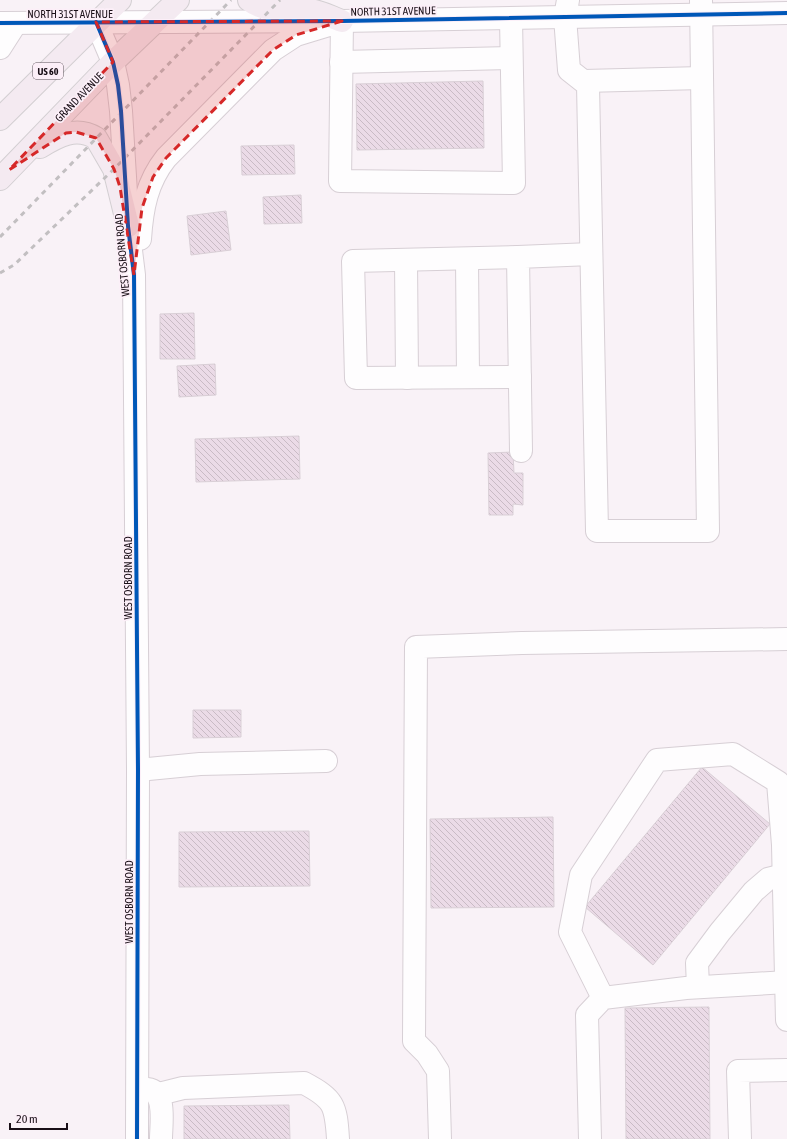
<svg xmlns="http://www.w3.org/2000/svg" width="787" height="1139" font-family="'Asap Condensed',sans-serif">
<defs>
<pattern id="building-back-hatch" width="6" height="6" patternUnits="userSpaceOnUse"><rect width="6" height="6" fill="#ebdbe7"/><path d="M-1 5l2 2M0 0l6 6M5-1l2 2" fill="none" stroke="#c9bbc5"/></pattern>
</defs>
<rect width="100%" height="100%" fill="#f9f2f7"/>
<g fill="url(#building-back-hatch)" stroke="#d9cfd6">
<path d="M483,81L484,148L357,150L356,84Z"/>
<path d="M294,145L295,174L242,175L241,146Z"/>
<path d="M301,195L302,223L264,224L263,197Z"/>
<path d="M226,211L231,250L191,255L187,216Z"/>
<path d="M194,313L195,359H160V314Z"/>
<path d="M215,364L216,395L179,397L177,366Z"/>
<path d="M299,436L300,479L196,482L195,439Z"/>
<path d="M513,452L514,473H523V505L513,504V515H489L488,453Z"/>
<path d="M193,710H241V737L193,738Z"/>
<path d="M702,767L770,824L653,965L585,907Z"/>
<path d="M553,817L554,907L431,908L430,819Z"/>
<path d="M309,831L310,886L179,887V832Z"/>
<path d="M709,1007L710,1139H626L625,1008Z"/>
<path d="M289,1105L290,1139H184V1106Z"/>
</g>
<g fill="none" stroke-linecap="round" stroke-linejoin="round">
<defs>
<g id="minor">
<path d="M568,0L565,17L569,70L588,85L597,531H708L701,0"/>
<path d="M96,22L113,62L118,85L121,111L128,226L134,275L138,770L137,1139"/>
<path d="M0,23L342,21L787,13"/>
<path d="M0,48L16,23"/>
<path d="M341,62L511,58"/>
<path d="M584,81L702,78"/>
<path d="M140,239C142,208 147,182 166,158L273,50L296,35L342,21L340,181L514,183L511,19"/>
<path d="M518,257L353,261L356,378L520,377"/>
<path d="M467,259L468,377"/>
<path d="M406,260L407,378"/>
<path d="M521,451L518,257L591,254"/>
<path d="M138,770L200,764L326,761"/>
<path d="M698,987L697,963L720,932L754,891L768,879L784,875"/>
<path d="M603,998L570,932L581,875L657,760L733,754L778,782L783,845L787,1020"/>
<path d="M147,1089C167,1091 161,1123 161,1139"/>
<path d="M159,1094L183,1088L304,1083C334,1099 336,1105 338,1139"/>
<path d="M440,1139L438,1071L427,1054L414,1041L416,647L522,643L787,639"/>
<path d="M590,1139L587,1015L603,998L686,988L787,982"/>
<path d="M740,1139L738,1071L787,1070"/>
</g>
<g id="highway">
<path d="M249,0C266,14 289,8 309,10C320,11 331,17 342,21"/>
<path d="M0,119L120,0"/>
<path d="M40,147C58,136 76,126 96,138L114,169L128,226"/>
<path d="M0,179L113,62L178,0"/>
</g>
</defs>
<use href="#minor" stroke="#d7cfd5" stroke-width="24"/>
<use href="#highway" stroke="#d3cfd2" stroke-width="24"/>
<use href="#minor" stroke="#fefdfe" stroke-width="22"/>
<use href="#highway" stroke="#f4eaf1" stroke-width="22"/>
<g stroke="#c2bfc1" stroke-width="3" stroke-dasharray="5 5" stroke-linecap="butt">
<path d="M0,237L231,0"/>
<path d="M0,273L14,265L114,169L280,0"/>
</g>
<defs>
<g id="cycleway">
<path d="M96,22L113,62L118,85L121,111L128,226L134,275L138,770L137,1139"/>
<path d="M0,23L342,21L787,13"/>
</g>
</defs>
<use href="#cycleway" stroke="#fceff8" stroke-width="6"/>
<use href="#cycleway" stroke="#0057b8" stroke-width="4"/>
</g>
<path fill="#d62828" fill-opacity="0.2" stroke="#d62828" stroke-width="3" stroke-dasharray="8 5" stroke-linejoin="round" d="M342,21L296,35L273,50L166,158L153,177L142,208L134,275L120,187L114,169L96,138L76,132L66,133L9,170L113,62L96,22Z"/>
<g text-anchor="middle" dominant-baseline="central" stroke-width="3.5" stroke-linejoin="round" paint-order="stroke">
<rect fill="#fceff8" stroke="#5d525a" stroke-width="1" x="33" y="63" width="30" height="16" rx="3"/>
<g font-size="10" font-weight="bold" fill="#190f17">
<text x="48" y="71">US 60</text>
</g>
<g font-size="11" fill="#190f17" stroke="#fceff8">
<text transform="translate(393 11) rotate(-1)">NORTH 31ST AVENUE</text>
<text x="70" y="14">NORTH 31ST AVENUE</text>
<text transform="translate(79 97) rotate(-46)">GRAND AVENUE</text>
<text transform="translate(122 255) rotate(-95)">WEST OSBORN ROAD</text>
<text transform="translate(128 578) rotate(-90)">WEST OSBORN ROAD</text>
<text transform="translate(129 902) rotate(-90)">WEST OSBORN ROAD</text>
</g>
</g>
<path d="M10 1123v6h57v-6" fill="none" stroke="#190f17" stroke-width="2"/>
<text x="16" y="1123" font-size="12" fill="#190f17" stroke="#fceff8" stroke-width="3" paint-order="stroke">20 m</text>
</svg>
